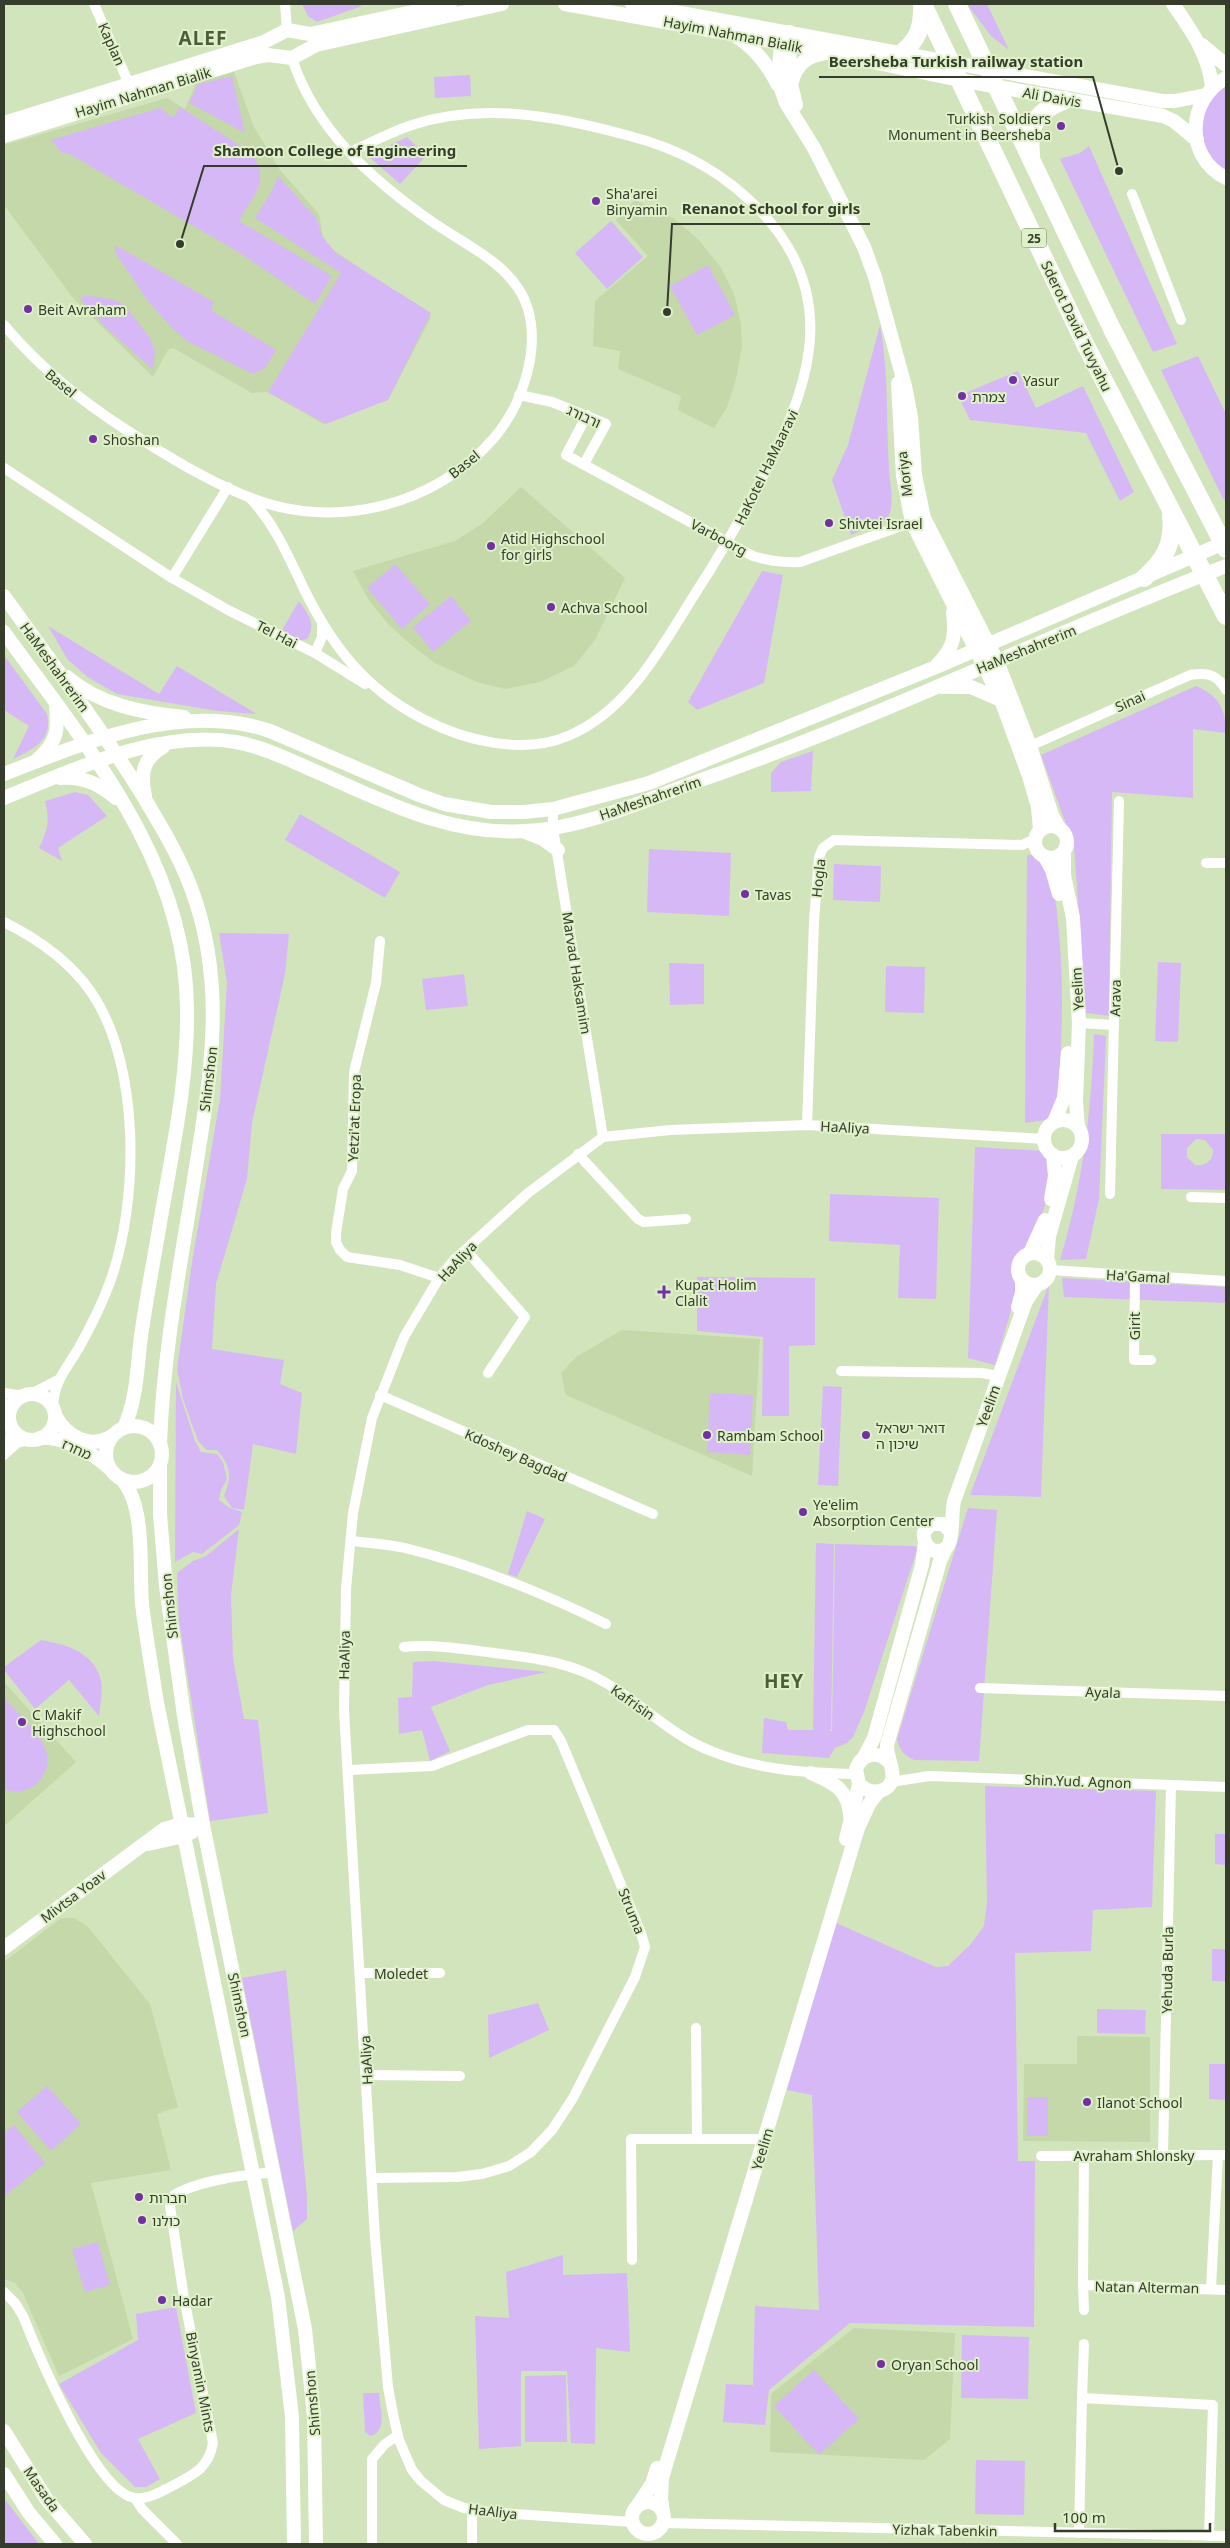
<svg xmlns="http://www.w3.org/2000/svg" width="1230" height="2548" font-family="'Noto Sans','Noto Sans Hebrew',sans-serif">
<rect width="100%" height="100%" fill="#d2e4bb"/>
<g fill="#c4d8a9">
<path d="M234,72L254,127L280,170L319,214L323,238L333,250L431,317L389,398L324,424L267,392L252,393L173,348L168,350L153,377L73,298L4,205V145L167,98L185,109L196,83Z"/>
<path d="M635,200L673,218L698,239L721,268L734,294L741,324L742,347L736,379L727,407L714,428L678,410L681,396L618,369L620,351L593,346L595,301L648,256L616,220Z"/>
<path d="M521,487L625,578L595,640L574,666L540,682L505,689L477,682L435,663L410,644L388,624L368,599L353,571L455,541L482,524Z"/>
<path d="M622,1330L760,1339L752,1476L566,1395L561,1373L576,1357Z"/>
<path d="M4,1682L76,1762L4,1826Z"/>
<path d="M61,1918H74L88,1927L150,2004L178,2107L157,2114L171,2170L91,2183L133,2339L59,2376L22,2291L15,2283L4,2279V1962Z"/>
<path d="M1077,2036L1150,2037V2142L1023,2141L1024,2064H1077Z"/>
<path d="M854,2328L955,2333L950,2439L924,2460L770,2452L771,2394Z"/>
</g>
<g fill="#d7b8f7" fill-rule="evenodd">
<path d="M302,4H358L362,6L317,22L308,16Z"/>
<path d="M967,4H987L1009,50L991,36Z"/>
<path d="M470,75L471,96L435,98L434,77Z"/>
<path d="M232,76L245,133L189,103L198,84Z"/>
<path d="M1226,84V172C1191,149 1195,108 1226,84Z"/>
<path d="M180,107L250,152C272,181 254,194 239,221L332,276L315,304L240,253L68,153H62L51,140L160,108L173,118Z"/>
<path d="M407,137L426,156L400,184L368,156Z"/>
<path d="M1089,146L1177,344L1153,352L1060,159L1080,153Z"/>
<path d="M278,176L317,219L322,236L336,253L431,313L388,400L326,424L268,392L341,273L255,218L273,189Z"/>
<path d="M611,221L643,257L607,289L575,253Z"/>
<path d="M115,245L214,302L211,310L276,350L265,368L253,374L187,341L172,328L148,301L115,252Z"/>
<path d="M708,265L735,315L697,335L670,286Z"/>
<path d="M83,295L110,299L124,304L150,338L155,351L153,370L102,324L81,300Z"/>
<path d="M880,325C889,373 886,420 889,469C890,486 895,502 888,518L851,535L832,480L848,445Z"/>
<path d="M1198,356L1226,414V501L1223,499L1161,370Z"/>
<path d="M1018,371L1036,408L1083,386L1134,492L1120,501L1086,433L970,420L958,396Z"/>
<path d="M395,564L430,604L402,629L367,588Z"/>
<path d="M762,571L783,575L764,683L697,710L688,702Z"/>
<path d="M451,596L471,621L433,652L413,627Z"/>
<path d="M299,601C308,614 317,624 307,639L299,641L282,630Z"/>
<path d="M48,626L159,694L177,666L257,714L217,711L117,694L89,678L68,660Z"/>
<path d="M4,655L47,714C53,741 33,749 13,759L29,726L4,710Z"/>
<path d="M1196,686C1219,696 1226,709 1226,733L1193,729V798L1112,792L1109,1016L1086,1013L1074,846L1041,755Z"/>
<path d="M813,751L811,791L771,792V773L781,762Z"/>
<path d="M75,792L88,795L107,816L58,848L62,861L39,848C48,830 50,820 45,801Z"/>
<path d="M300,814L400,872L385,898L285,840Z"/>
<path d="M649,849L731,853L729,916L647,912Z"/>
<path d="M1027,855H1048C1065,940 1065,1026 1056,1112L1046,1120L1025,1123Z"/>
<path d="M834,864L881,866L880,902L833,900Z"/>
<path d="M219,933L289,934L285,974L252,1123L247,1179L216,1284L212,1349L284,1360L280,1384L302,1393L296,1454L253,1444L244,1510L232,1508L224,1496C232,1475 231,1467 217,1450H207L198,1441L183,1399L177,1369L192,1262L220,1099L227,983Z"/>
<path d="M1158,962L1181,963L1178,1042L1155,1041Z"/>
<path d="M669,963L704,964V1004L670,1005Z"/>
<path d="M886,966L925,967L924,1013L885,1012Z"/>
<path d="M464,974L468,1006L426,1010L422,979Z"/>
<path d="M1094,1034L1106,1036L1099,1199L1086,1259L1060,1260C1083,1183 1091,1115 1094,1034Z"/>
<path d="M1161,1134H1226V1190L1161,1189ZM1196,1139L1205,1140L1213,1150C1213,1161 1206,1166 1195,1165L1187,1157V1148Z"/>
<path d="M975,1147L1046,1151C1062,1171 1038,1223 1031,1246C1012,1251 1005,1272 1018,1287L995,1365L968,1358Z"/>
<path d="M830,1194L939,1198L936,1299L898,1298L900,1245L829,1241Z"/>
<path d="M697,1277L815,1278V1345L789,1346V1416H762L763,1337L697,1331Z"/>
<path d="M1062,1278L1226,1287V1303L1064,1297Z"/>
<path d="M1049,1284L1041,1497L970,1495Z"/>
<path d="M176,1382L195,1441L201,1452L217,1454L223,1462L227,1479L221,1490L219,1500L230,1508L242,1512L239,1525L202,1554L193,1552L175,1562Z"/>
<path d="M823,1386L842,1387L838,1486L818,1485Z"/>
<path d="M710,1393L753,1395L750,1455L707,1452Z"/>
<path d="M968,1508L997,1510L979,1761L914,1760C904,1755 900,1751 897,1739Z"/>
<path d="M527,1511L545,1519L517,1577L508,1574Z"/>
<path d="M239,1529L231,1595L233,1658L244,1719L258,1720L268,1813L210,1821L179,1621L177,1573L193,1561L206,1556Z"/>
<path d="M816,1543L834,1544L831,1730L829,1731H832L835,1544L916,1546L917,1550L864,1712L853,1737L847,1743L835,1748L829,1758L762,1753L764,1718L786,1722L788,1730H813Z"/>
<path d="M41,1640C64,1644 92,1651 100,1677C104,1687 100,1705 99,1716L69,1680L35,1709L4,1670V1667Z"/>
<path d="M433,1661L547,1672L488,1685L431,1707L450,1751L430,1761L422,1730L399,1734L398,1698L412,1697L413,1662Z"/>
<path d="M4,1698C23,1719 66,1751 39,1781C30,1792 17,1793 4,1790Z"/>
<path d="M985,1786L1156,1791L1152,1907L1093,1910L1091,1951L1015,1953L1018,2161H1035L1034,2327L850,2323L769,2390L765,2425L723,2422L726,2384L753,2385L755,2306L819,2310L812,2095L787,2090L836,1923L936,1967L948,1966L970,1945L984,1926L987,1903Z"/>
<path d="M1215,1834H1226V1865L1215,1864Z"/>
<rect x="1212" y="1949" width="14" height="32"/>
<path d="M286,1970L307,2197V2219L293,2231L242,1978Z"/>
<path d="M538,2003L549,2030L489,2058L488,2015Z"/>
<path d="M1097,2009L1146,2010L1145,2034L1097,2033Z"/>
<path d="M1209,2064H1226V2100L1209,2099Z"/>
<path d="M47,2086L81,2124L51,2151L17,2112Z"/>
<rect x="1027" y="2097" width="21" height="39"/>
<path d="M14,2125L45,2163L4,2197V2133Z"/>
<path d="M98,2242L110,2285L85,2292L72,2249Z"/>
<path d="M563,2255V2275L627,2273L630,2352L596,2348L595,2444L571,2443L567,2371H521V2446L479,2449L475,2316L509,2318L506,2272Z"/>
<path d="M176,2307L196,2413L138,2439L160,2479L146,2487H135L101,2453L59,2384L138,2340L136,2314Z"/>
<path d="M962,2335L1029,2337L1028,2399L961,2398Z"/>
<path d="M814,2370L859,2419L819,2455L774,2406Z"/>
<path d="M566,2375L567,2442H525V2376Z"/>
<path d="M363,2393H379C380,2408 388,2432 370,2436L365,2432Z"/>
<path d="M976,2460L1025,2461L1024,2515L975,2514Z"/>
<path d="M4,2498L39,2544H4Z"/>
</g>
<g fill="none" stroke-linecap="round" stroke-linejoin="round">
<g stroke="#fff" stroke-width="10">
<path d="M94,4L129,84"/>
<path d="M285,4L287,30"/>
<path d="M1132,194L1181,320"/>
<path d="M4,325C45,374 93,410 147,443C180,464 215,484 251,498C334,531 435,506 494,438C522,405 540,352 528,309C515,265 465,245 431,221C372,180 314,128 292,58"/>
<path d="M519,395L552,402L606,424L584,464"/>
<path d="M587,415L566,455L753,556C769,561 783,563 800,562L918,520"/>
<path d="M4,468L172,578L228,610L315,653L365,684"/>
<path d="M251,499C276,526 288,556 304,589C332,646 365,689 423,719C465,741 523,755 568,736C631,710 665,640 700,586C722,552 741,518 760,482C807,393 842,303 766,217C728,174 682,149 626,135C556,116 483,102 412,125C390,132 371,143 350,152"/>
<path d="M172,578L228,487"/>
<path d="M315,653L322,637V625"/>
<path d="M1030,746L1190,675C1207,672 1217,674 1226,690"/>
<path d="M553,809V828L603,1137"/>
<path d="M1206,863H1226"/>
<path d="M4,922C38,939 69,960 91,992C141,1064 139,1202 110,1282C102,1304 92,1324 81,1344C68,1368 54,1379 53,1408"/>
<path d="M380,941L376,983L354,1072L352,1171L343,1189L336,1233V1242L340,1250L347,1257L400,1265L439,1278"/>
<path d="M1079,1023L1114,1025"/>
<path d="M807,1125L814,921L819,857L823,848L834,840L1022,845L1035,839"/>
<path d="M578,1154L638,1219L644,1222L686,1219"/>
<path d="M1110,1194L1119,801"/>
<path d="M1191,1197L1226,1198"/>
<path d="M466,1250L525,1317L488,1373"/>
<path d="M1050,1270L1226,1281"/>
<path d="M1135,1276L1134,1360H1151"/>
<path d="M841,1371L982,1373L993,1375"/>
<path d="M4,1393L24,1396"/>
<path d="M31,1394L58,1380"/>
<path d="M380,1395L653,1514"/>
<path d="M4,1403L9,1415"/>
<path d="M7,1452L17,1443L30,1440"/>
<path d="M4,1455L10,1441L11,1425"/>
<path d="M351,1541C369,1543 388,1544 405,1548C475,1565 541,1592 606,1624"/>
<path d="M404,1647C434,1644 464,1649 494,1653C534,1658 571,1662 606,1683C642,1704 672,1736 711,1751C757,1770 806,1773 855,1774"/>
<path d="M980,1688L1226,1696"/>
<path d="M348,1770L432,1766L528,1730H554L561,1741L641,1933L645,1947L635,1977L573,2098L552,2130L531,2152L509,2166L482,2174L457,2177L372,2178"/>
<path d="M891,1782L929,1776L1226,1787"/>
<path d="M361,1973H440"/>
<path d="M696,2028L697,2138"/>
<path d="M367,2075L460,2076"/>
<path d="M1084,2155L1083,2285L1226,2290"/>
<path d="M1163,2155L1171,1785"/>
<path d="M1041,2156L1226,2155"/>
<path d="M632,2260L631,2139H756"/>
<path d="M1083,2285L1084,2310"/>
<path d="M1211,2288L1218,2155"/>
<path d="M4,2292L15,2303L23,2316C38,2354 93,2485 131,2497C145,2502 162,2491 174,2485C195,2474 209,2467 213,2443L184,2298L170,2206L174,2195C200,2180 244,2175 275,2172"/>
<path d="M1082,2398L1084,2344"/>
<path d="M135,2498L142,2509L177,2544"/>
<path d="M632,2522L488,2512L464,2508L444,2500L421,2481L412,2470L399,2440L393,2414L388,2387L375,2238L344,1711L346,1589L353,1513L372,1418L404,1337L439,1278L454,1260L528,1193L603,1137L670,1130L807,1125L1044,1139"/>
<path d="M664,2523L1226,2536"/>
<path d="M1079,2533L1082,2398L1213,2405L1209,2536"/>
<path d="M372,2544V2459L385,2444L398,2435"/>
<path d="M472,2544V2509"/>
</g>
<g stroke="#fff" stroke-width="14">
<path d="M565,4L781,43L959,80L1163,116L1174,121L1197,140"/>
<path d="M632,4L1162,101H1175L1206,95"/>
<path d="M1173,4C1191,30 1209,55 1212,87"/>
<path d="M789,32L781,43L779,67L781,89L786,103L814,148L864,247L875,277L905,386L911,417L915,475L924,518L997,661L1030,746L1052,815L1059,828"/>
<path d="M736,36C755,48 768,65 778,85"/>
<path d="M790,38L789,75L796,105"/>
<path d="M1202,45L1226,65"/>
<path d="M1226,78C1187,99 1184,157 1226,178"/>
<path d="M792,82C796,64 808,55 826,53"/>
<path d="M4,123L264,42L287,30L310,34L450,4"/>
<path d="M4,136L256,57L268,55L292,58L316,45L502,4"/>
<path d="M898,383L903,476L912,522L1001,700L1029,776L1038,807L1040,830"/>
<path d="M4,596C50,660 98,724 140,791C159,823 178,853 191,888C229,988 209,1084 193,1186C179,1272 163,1357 160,1444"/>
<path d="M4,632C86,746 187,861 187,1010C188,1085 170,1161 158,1235C152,1269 146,1302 141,1336C137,1368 137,1399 124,1428"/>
<path d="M937,665C954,648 956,636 953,612"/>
<path d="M67,677C100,705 142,713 184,717"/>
<path d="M942,687H971L1001,700"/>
<path d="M38,759C58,741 58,730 56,705"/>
<path d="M4,774C86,742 182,701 270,731L419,795L444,804L491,812H524L553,809L649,783L936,667L1226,542"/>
<path d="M60,778C83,776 99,784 116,798"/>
<path d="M145,796C140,774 143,758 163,747"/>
<path d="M4,798C73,770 158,729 236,742C264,747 289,760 315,771C383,801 449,836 526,831C586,828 645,800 701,780C879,718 1050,634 1226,566"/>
<circle cx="1051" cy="842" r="16"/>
<path d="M525,832L543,839L558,850"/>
<path d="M1064,851V875L1073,918L1079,1023L1076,1102L1078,1127"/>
<path d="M1045,857L1052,870L1059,894"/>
<circle cx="1063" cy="1139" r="19"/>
<path d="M1054,1122L1064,1098L1068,1053"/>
<path d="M1051,1199L1055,1176L1053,1155"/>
<circle cx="1034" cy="1269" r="16"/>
<path d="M1030,1253L1045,1220"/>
<path d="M1047,1260L1049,1236L1072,1156"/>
<path d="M1018,1307L1022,1293V1281"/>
<circle cx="32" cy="1417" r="23"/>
<path d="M55,1415C66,1436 90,1450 112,1436"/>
<circle cx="134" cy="1454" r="28"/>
<path d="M40,1438C63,1436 93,1453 109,1468"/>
<path d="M160,1465V1514L166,1586L184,1716L203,1825L305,2329L314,2416L316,2544"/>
<path d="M123,1481C146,1508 139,1569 142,1604C146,1637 152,1670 157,1703L278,2297L292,2417L294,2544"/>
<path d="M950,1531L943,1524H931L924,1532C922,1545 934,1557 946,1548C954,1542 951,1513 954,1501L1026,1301L1037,1285"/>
<path d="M864,1757L874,1738L922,1565L925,1543"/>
<path d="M890,1763C878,1750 862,1753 856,1769L859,1784C865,1790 872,1793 880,1791C904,1783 886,1760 887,1745L940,1561L946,1548"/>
<path d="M811,1773C834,1783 848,1789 850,1815"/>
<path d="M846,1839L859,1784"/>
<path d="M148,1844L184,1836L192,1832"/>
<path d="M4,1948L164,1829L182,1824L203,1825"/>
<path d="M4,2431L47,2500L85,2544"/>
<path d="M4,2474L29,2513L55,2544"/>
<circle cx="648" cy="2518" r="16"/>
<path d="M638,2505L652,2484L657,2468"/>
<path d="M663,2512L661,2499L662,2478L858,1828L869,1804L879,1791"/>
</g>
<g stroke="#fff" stroke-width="18">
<path d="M923,4L1084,342L1226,616"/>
<path d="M957,4L1112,329L1226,549"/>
<path d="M900,54C918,41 923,26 922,4"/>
<path d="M1031,155C1028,123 1037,111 1065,100"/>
<path d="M1144,578C1165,560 1174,543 1171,515"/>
</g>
</g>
<g fill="#7330a4" stroke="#dff1c8" stroke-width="2">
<circle cx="1061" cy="126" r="5"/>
<circle cx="596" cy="201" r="5"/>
<circle cx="28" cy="309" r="5"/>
<circle cx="1013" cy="380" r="5"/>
<circle cx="962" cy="396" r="5"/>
<circle cx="93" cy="439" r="5"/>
<circle cx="829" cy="523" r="5"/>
<circle cx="491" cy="546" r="5"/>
<circle cx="551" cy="607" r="5"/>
<circle cx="745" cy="894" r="5"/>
<path d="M661.5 1284.5h5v5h5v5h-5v5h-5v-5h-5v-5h5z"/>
<circle cx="707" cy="1435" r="5"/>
<circle cx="866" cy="1435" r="5"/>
<circle cx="803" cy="1512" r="5"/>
<circle cx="22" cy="1722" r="5"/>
<circle cx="1087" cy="2102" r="5"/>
<circle cx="139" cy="2197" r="5"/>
<circle cx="142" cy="2220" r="5"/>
<circle cx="162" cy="2300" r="5"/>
<circle cx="881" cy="2364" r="5"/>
</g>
<g text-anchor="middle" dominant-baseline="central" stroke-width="4" stroke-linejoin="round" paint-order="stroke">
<rect fill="#dff1c8" stroke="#68725b" stroke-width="1" x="1021.5" y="228.5" width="25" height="19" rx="4"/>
<g font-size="12" font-weight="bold" fill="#353c2c">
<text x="1034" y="238">25</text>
</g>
<g font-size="14" fill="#353c2c" stroke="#dff1c8">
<text transform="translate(733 34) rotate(11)">Hayim Nahman Bialik</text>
<text transform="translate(112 44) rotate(66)">Kaplan</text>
<text transform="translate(143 92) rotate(-17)">Hayim Nahman Bialik</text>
<text transform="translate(1052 97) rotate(10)">Ali Daivis</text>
<text transform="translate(1077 326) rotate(64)">Sderot David Tuvyahu</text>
<text transform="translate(61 383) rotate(40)">Basel</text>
<text transform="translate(584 416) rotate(25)">ורבורג</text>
<text transform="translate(464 464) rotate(-39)">Basel</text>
<text transform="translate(766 467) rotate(-64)">HaKotel HaMaaravi</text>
<text transform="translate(904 474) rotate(-97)">Moriya</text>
<text transform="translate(719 537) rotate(28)">Varboorg</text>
<text transform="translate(277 634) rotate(27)">Tel Hai</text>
<text transform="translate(1026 649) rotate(-22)">HaMeshahrerim</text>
<text transform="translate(55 667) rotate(54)">HaMeshahrerim</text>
<text transform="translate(1130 701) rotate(-24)">Sinai</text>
<text transform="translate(650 798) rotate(-19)">HaMeshahrerim</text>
<text transform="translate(818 878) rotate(-84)">Hogla</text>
<text transform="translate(577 973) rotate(81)">Marvad Haksamim</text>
<text transform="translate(1077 989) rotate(-93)">Yeelim</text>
<text transform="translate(1115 998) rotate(-89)">Arava</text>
<text transform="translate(208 1079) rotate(-83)">Shimshon</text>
<text transform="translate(354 1118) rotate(-88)">Yetzi'at Eropa</text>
<text transform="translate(845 1127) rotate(3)">HaAliya</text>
<text transform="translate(457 1261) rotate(-47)">HaAliya</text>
<text transform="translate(1138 1276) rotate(3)">Ha'Gamal</text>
<text transform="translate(1134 1326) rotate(-90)">Girit</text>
<text transform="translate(988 1406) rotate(-70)">Yeelim</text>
<text transform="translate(77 1449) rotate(24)">מחרז</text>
<text transform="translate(516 1455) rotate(24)">Kdoshey Bagdad</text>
<text transform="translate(169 1606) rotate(-96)">Shimshon</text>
<text transform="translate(344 1655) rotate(-89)">HaAliya</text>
<text transform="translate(1103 1692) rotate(2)">Ayala</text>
<text transform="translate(633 1702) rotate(35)">Kafrisin</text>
<text transform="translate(1078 1781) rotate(2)">Shin.Yud. Agnon</text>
<text transform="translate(73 1896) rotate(-37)">Mivtsa Yoav</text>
<text transform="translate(632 1911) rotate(68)">Struma</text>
<text transform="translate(1167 1970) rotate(-89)">Yehuda Burla</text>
<text x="401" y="1973">Moledet</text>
<text transform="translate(240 2005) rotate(78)">Shimshon</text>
<text transform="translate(366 2060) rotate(-93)">HaAliya</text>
<text transform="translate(762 2149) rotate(-73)">Yeelim</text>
<text x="1134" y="2155">Avraham Shlonsky</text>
<text transform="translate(1147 2287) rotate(1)">Natan Alterman</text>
<text transform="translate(201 2382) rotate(79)">Binyamin Mints</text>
<text transform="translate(312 2403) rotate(-95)">Shimshon</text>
<text transform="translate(42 2489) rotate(55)">Masada</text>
<text transform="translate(493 2511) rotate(7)">HaAliya</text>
<text transform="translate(945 2530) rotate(1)">Yizhak Tabenkin</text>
</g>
<g font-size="14" fill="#353c2c" stroke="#dff1c8" text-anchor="start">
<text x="1051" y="118" text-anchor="end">Turkish Soldiers<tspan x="1051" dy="16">Monument in Beersheba</tspan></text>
<text x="606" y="193">Sha'arei<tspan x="606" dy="16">Binyamin</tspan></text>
<text x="38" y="309">Beit Avraham</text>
<text x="1023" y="380">Yasur</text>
<text x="972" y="396">צמרת</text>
<text x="103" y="439">Shoshan</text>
<text x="839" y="523">Shivtei Israel</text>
<text x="501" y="538">Atid Highschool<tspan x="501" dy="16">for girls</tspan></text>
<text x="561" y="607">Achva School</text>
<text x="755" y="894">Tavas</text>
<text x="675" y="1284">Kupat Holim<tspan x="675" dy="16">Clalit</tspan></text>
<text x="876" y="1427">דואר ישראל<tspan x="876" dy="16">שיכון ה</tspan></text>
<text x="717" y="1435">Rambam School</text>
<text x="813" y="1504">Ye'elim<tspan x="813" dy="16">Absorption Center</tspan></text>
<text x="32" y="1714">C Makif<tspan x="32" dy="16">Highschool</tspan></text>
<text x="1097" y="2102">Ilanot School</text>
<text x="149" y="2197">חברות</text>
<text x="152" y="2220">כולנו</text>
<text x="172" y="2300">Hadar</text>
<text x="891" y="2364">Oryan School</text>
</g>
<g font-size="19" font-weight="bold" letter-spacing="1" fill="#4d5c39" stroke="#dff1c8">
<text x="203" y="38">ALEF</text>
<text x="784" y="1681">HEY</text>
</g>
</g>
<path fill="none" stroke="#353c2c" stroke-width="2" d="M1119 171L1093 77H819M180 244L204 166H467M667 312L672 224H870"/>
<g fill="#353c2c" stroke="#dff1c8" stroke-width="2">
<circle cx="1119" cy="171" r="5"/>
<circle cx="180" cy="244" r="5"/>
<circle cx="667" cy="312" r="5"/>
</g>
<g font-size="15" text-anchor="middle" font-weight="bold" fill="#353c2c" stroke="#dff1c8" stroke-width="4" stroke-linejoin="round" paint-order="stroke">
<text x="956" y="67">Beersheba Turkish railway station</text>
<text x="335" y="156">Shamoon College of Engineering</text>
<text x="771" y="214">Renanot School for girls</text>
</g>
<rect width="1230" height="2548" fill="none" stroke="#353c2c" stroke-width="10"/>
<path d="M1055 2523v8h155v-8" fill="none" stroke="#353c2c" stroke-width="2.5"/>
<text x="1062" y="2523" font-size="15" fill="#353c2c" stroke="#dff1c8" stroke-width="4" paint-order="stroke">100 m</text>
</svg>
